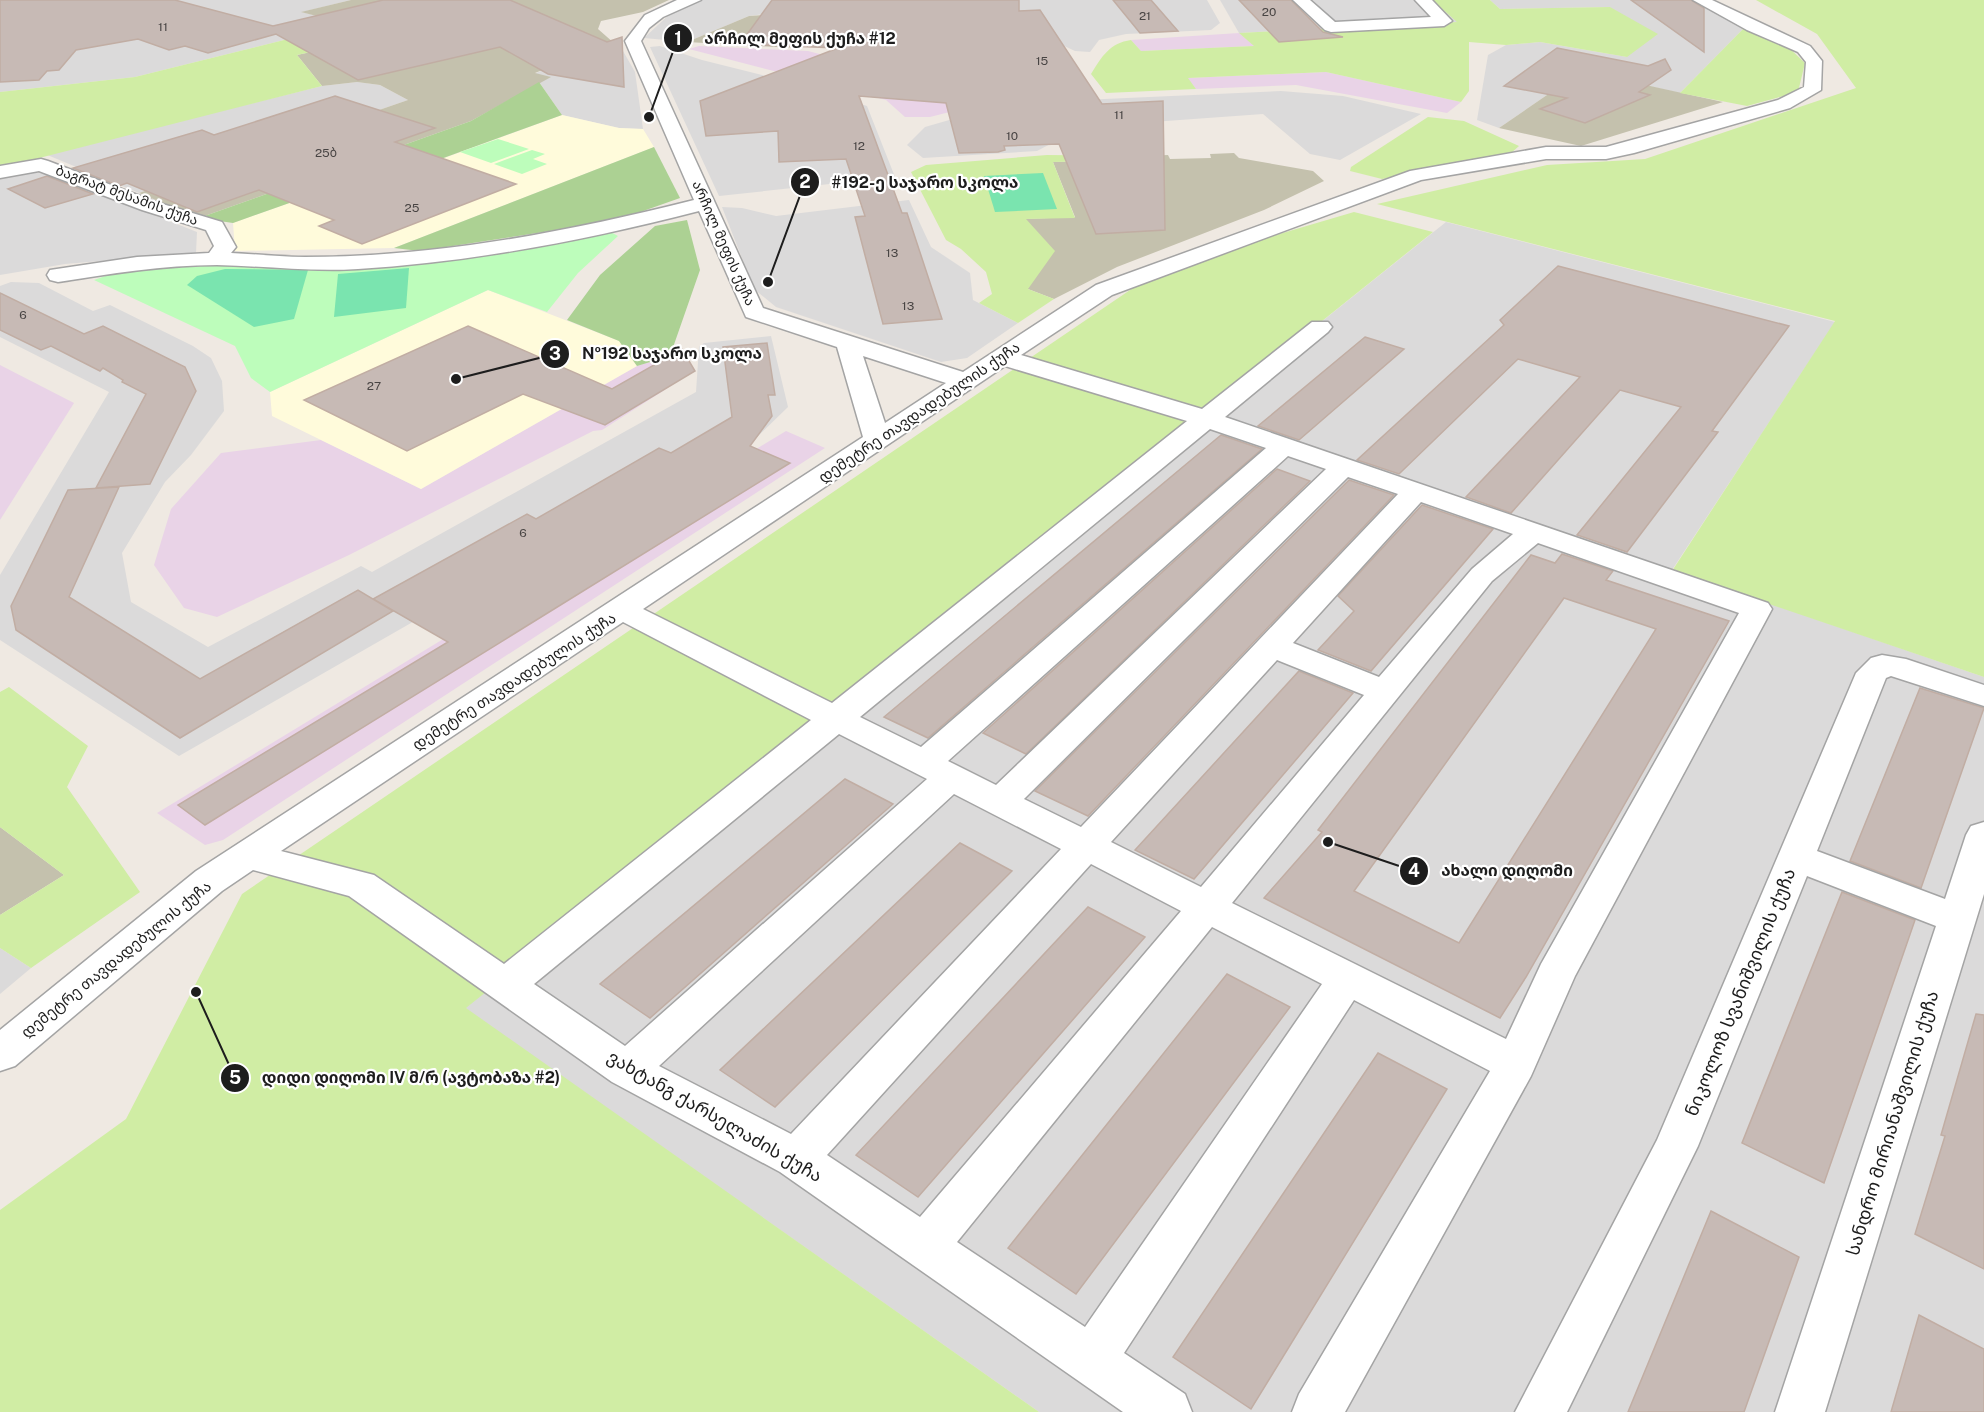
<svg xmlns="http://www.w3.org/2000/svg" width="1984" height="1412" font-family="'Public Sans','Noto Sans Georgian',sans-serif">
<rect width="100%" height="100%" fill="#efe9e2"/>
<g fill="#dbdada">
<path d="M0,0H351L302,12L348,24L135,77L0,92Z"/>
<path d="M701,0H862L749,16L687,42L644,38L673,11Z"/>
<path d="M1003,0H1207L1220,23L1211,30L1126,34L1099,40L1090,52L1075,51L1026,28Z"/>
<path d="M1220,0H1432L1458,22L1239,33Z"/>
<path d="M1490,0H1694L1746,26L1680,93L1582,71L1499,128L1477,120L1488,55L1506,45L1540,42L1627,57L1610,7L1500,9Z"/>
<path d="M660,46L702,60L786,81L867,106L895,177L719,196L650,47Z"/>
<path d="M623,51L635,72L643,129L619,128L562,115L539,82L550,77L534,74L557,64Z"/>
<path d="M357,82L380,85L408,100L139,193L45,154L322,86Z"/>
<path d="M1281,91L1343,96L1421,114L1340,160L1310,154L1263,114L1069,128L1060,101Z"/>
<path d="M984,110L1056,141L1037,151L923,158L907,145L925,127Z"/>
<path d="M31,172L53,175L197,232L196,253L65,264L0,275V177Z"/>
<path d="M909,200L931,247L970,273L973,300L1018,323L967,358L941,362L776,307L754,289L722,207L742,208L776,216Z"/>
<path d="M1446,222L1835,322L1672,570L1984,677V1412H1039L465,1008Z"/>
<path d="M11,282L39,283L93,311L110,305L193,346L211,358L222,381L224,411L191,455L165,482L122,553L131,602L208,647L361,566L372,572L696,392L699,347L704,343L771,336L788,407L753,441L549,544L179,756L0,640V575L109,392L0,337V286Z"/>
<path d="M0,948L31,968L0,994Z"/>
</g>
<g fill="#e9d3e7">
<path d="M1239,33L1255,46L1141,51L1131,40Z"/>
<path d="M699,46L808,51L915,79L973,106L930,117H905L886,100L689,49Z"/>
<path d="M1326,72L1461,102L1447,113L1296,85L1196,89L1187,78Z"/>
<path d="M670,356L677,382L602,430L593,431L349,555L217,617L184,608L154,565L171,509L221,453L321,440L421,489L637,366Z"/>
<path d="M0,365L74,403L0,520Z"/>
<path d="M786,431L825,448L223,840L205,845L157,813Z"/>
</g>
<g fill="#fffbdb">
<path d="M562,115L619,128L643,129L654,147L394,248L235,251L233,223L414,159L428,164Z"/>
<path d="M488,290L619,341L637,366L421,489L272,416L270,392Z"/>
</g>
<g fill="#c4c1ad">
<path d="M351,0H669L643,12L601,21L598,29L623,51L557,64L535,73L551,77L471,121L199,218L139,193L408,100L380,85L357,82L322,86L297,55L374,38L348,24L301,12Z"/>
<path d="M766,15L821,43L795,48L687,42L749,16Z"/>
<path d="M1582,71L1723,102L1581,146L1499,128Z"/>
<path d="M1234,153L1239,158L1313,171L1324,181L1264,210L1117,267L1054,299L1028,289L1025,219L1075,217L1053,162L1144,160L1143,156L1168,155L1170,159L1211,158L1210,154Z"/>
<path d="M0,827L64,875L0,915Z"/>
</g>
<g fill="#d0eda4">
<path d="M1432,0H1490L1500,9L1610,7L1658,34L1627,57L1540,42L1506,45L1469,42V91L1461,102L1326,72L1188,78L1196,89L1106,93L1091,74C1102,56 1110,43 1131,40L1141,51L1254,46L1239,33L1457,22Z"/>
<path d="M1756,0H1984V677L1672,571L1835,321L1377,204L1547,165L1645,159L1856,88L1817,34Z"/>
<path d="M348,24L375,38L297,55L322,86L0,168V92L135,77Z"/>
<path d="M1746,26L1785,44L1805,63L1798,92L1747,106L1680,93Z"/>
<path d="M1428,117L1464,121L1519,146L1510,154L1382,179L1350,171L1351,167Z"/>
<path d="M1047,155L1143,156L1145,160L1053,162L1075,218L1026,219L1055,251L1028,289L1054,299L1018,323L979,303L992,294L986,272L961,249L946,240L911,172L926,165Z"/>
<path d="M1354,212L1433,232L466,1008L1039,1412H0V1210L126,1119L242,894L1133,288L1256,241Z"/>
<path d="M9,687L88,746L67,787L140,892L31,968L0,948V915L64,875L0,827V692Z"/>
</g>
<g fill="#acd193">
<path d="M539,82L562,115L427,164L414,159L233,223L199,218L471,121Z"/>
<path d="M654,147L680,198L615,221L420,251L394,248Z"/>
<path d="M687,220L700,270L670,356L637,366L619,341L567,320L600,275L655,226Z"/>
</g>
<g fill="#bdfdbb">
<path d="M498,139L529,149L491,163L460,152Z"/>
<path d="M532,150L545,154L533,159L547,164L522,174L494,164Z"/>
<path d="M607,230L618,236L578,273L547,312L488,290L270,392L251,378L235,346L94,280L122,270L222,265L327,270L500,251Z"/>
</g>
<g fill="#7ae4af">
<path d="M1043,173L1057,209L995,212L984,176Z"/>
<path d="M409,268L406,308L334,317L338,274Z"/>
<path d="M225,269L308,270L294,319L254,327L187,285L197,276Z"/>
</g>
<g fill="#c7bab5" stroke="#c1ada3" stroke-width="1.5" fill-rule="evenodd">
<path d="M0,0H175L273,26L383,0H510L607,42L622,37L624,87L548,74L500,47L358,80L276,34L208,53L185,46L169,50L138,39L76,50L59,70L47,71L39,80L0,82Z"/>
<path d="M772,0H1019V11L1040,10L1102,104L1163,101L1165,230L1096,234L1059,144L1004,146L1005,150L998,152L959,153L946,103L859,96L902,213H907L942,319L883,324L855,217L865,216L846,159L779,162L778,131L706,136L700,101L838,48L740,44Z"/>
<path d="M1113,0H1151L1178,31L1140,33Z"/>
<path d="M1239,0H1291L1323,32L1343,37L1279,42Z"/>
<path d="M1631,0H1691L1704,8V52Z"/>
<path d="M1557,48L1648,66L1665,59L1671,70L1639,92L1650,95L1585,123L1540,109L1567,98L1504,86Z"/>
<path d="M335,96L435,128L395,142L516,184L362,244L319,226L334,220L259,190L197,212L127,183L119,186L73,168L202,130L214,135Z"/>
<path d="M47,176L93,194L45,208L8,189Z"/>
<path d="M1558,266L1789,326L1712,431L1718,432L1627,552L1577,535L1681,407L1620,390L1511,513L1466,497L1580,377L1518,359L1399,474L1357,460L1504,325L1500,320Z"/>
<path d="M0,293L84,334L103,326L185,367L196,391L150,484L96,488L146,394L122,382L123,380L103,368L100,371L51,346L41,350L0,330Z"/>
<path d="M468,326L612,389L682,349L695,371L605,425L523,394L407,451L304,400Z"/>
<path d="M1365,337L1404,349L1299,440L1258,426Z"/>
<path d="M767,343L775,395H768L772,416L750,446L790,463L205,825L178,805L448,642L373,599L527,514L536,519L659,448L671,453L732,417L723,347Z"/>
<path d="M1221,435L1262,449L928,738L884,717Z"/>
<path d="M1277,469L1310,481L1026,754L983,733Z"/>
<path d="M1349,480L1394,495L1088,816L1035,791Z"/>
<path d="M119,487L69,597L200,679L358,590L393,611L180,738L16,630L11,606L68,490Z"/>
<path d="M1422,505L1493,529L1371,671L1318,650L1354,611L1338,596Z"/>
<path d="M1562,554L1613,571L1606,580L1729,621L1526,977L1500,1018L1264,898L1322,832L1318,830L1531,555L1555,563ZM1564,598L1656,629L1459,943L1354,891Z"/>
<path d="M1299,671L1353,693L1194,879L1135,850Z"/>
<path d="M1920,688L1984,708L1921,888L1850,861Z"/>
<path d="M845,779L893,804L650,1018L600,984Z"/>
<path d="M960,843L1012,871L775,1107L720,1070Z"/>
<path d="M1842,892L1915,920L1824,1183L1742,1143Z"/>
<path d="M1088,907L1145,937L918,1197L856,1155Z"/>
<path d="M1227,974L1290,1007L1076,1294L1008,1248Z"/>
<path d="M1976,1014L1984,1015V1269L1915,1234L1945,1136L1941,1135Z"/>
<path d="M1378,1053L1447,1089L1251,1409L1173,1357Z"/>
<path d="M1711,1211L1799,1257L1744,1412H1628Z"/>
<path d="M1919,1315L1984,1349V1412H1891Z"/>
</g>
<g fill="none" stroke-linecap="round" stroke-linejoin="round">
<defs>
<g id="minor">
<path d="M677,0H701L663,17L649,28L641,41L763,308L963,372L1096,285L1410,171L1546,147H1606L1778,100L1804,87L1806,62L1798,52L1747,30L1693,0H1712L1810,46L1822,61L1821,90L1790,108L1634,153L1606,159H1546L1421,180L1112,295L1021,355L1202,409L1312,322H1328L1332,327L1328,332L1225,417L1768,603L1772,609L1575,976L1531,1076L1345,1412H1292L1299,1394L1490,1071L1354,1000L1124,1353L1185,1394L1192,1412H1123L780,1172L612,1082L349,896L253,870L222,891L15,1066L0,1071V1030L196,871L863,437L837,347L746,317L699,211C587,240 473,262 358,269C310,272 264,266 217,265C163,265 110,274 58,282L50,280L47,275L50,270L137,257L209,253L214,246L206,230L142,210L39,171L0,178V166L41,159L48,161L156,202L222,222L236,247L231,253C256,254 280,257 305,257C436,257 567,232 694,200L625,41L645,15ZM863,356L946,383L885,423ZM1005,366L1187,421L832,703L643,609ZM1210,429L1266,448L921,747L860,717ZM1288,456L1326,469L996,785L948,761ZM1348,477L1398,494L1081,827L1024,799ZM1421,502L1513,534L1472,569L1379,677L1293,643ZM1538,543L1739,613L1541,964L1506,1039L1232,903L1492,581ZM623,622L811,720L504,964L374,875L281,851ZM1277,660L1364,695L1201,887L1111,842ZM839,734L927,779L625,1046L534,984ZM954,794L1061,849L791,1134L659,1066ZM1091,864L1181,911L920,1217L827,1155ZM1212,927L1322,984L1085,1327L957,1242Z"/>
<path d="M1293,0H1310L1335,22L1431,17L1415,0H1432L1452,21L1444,26L1331,32L1325,30Z"/>
<path d="M1882,655L1906,659L1984,685V706L1891,676L1886,678L1817,851L1945,899L1966,835L1971,826L1984,822V894L1825,1412H1775L1936,926L1807,876L1698,1146L1567,1412H1515L1657,1140L1856,673L1871,658Z"/>
</g>
</defs>
<use href="#minor" stroke="#a4a4a4" stroke-width="3"/>
<use href="#minor" fill="#fff" fill-rule="evenodd"/>
</g>
<g text-anchor="middle" dominant-baseline="central" stroke-width="4.5" stroke-linejoin="round" paint-order="stroke">
<g font-size="12" fill="#484443">
<text x="1269" y="12">20</text>
<text x="1145" y="16">21</text>
<text x="163" y="27">11</text>
<text x="1042" y="61">15</text>
<text x="1119" y="115">11</text>
<text x="1012" y="136">10</text>
<text x="859" y="146">12</text>
<text x="326" y="153">25ბ</text>
<text x="412" y="208">25</text>
<text x="892" y="253">13</text>
<text x="908" y="306">13</text>
<text x="23" y="315">6</text>
<text x="374" y="386">27</text>
<text x="523" y="533">6</text>
</g>
<g font-size="14" fill="#1d1d1d" stroke="#fff">
<text transform="translate(127 195) rotate(20)">ბაგრატ მესამის ქუჩა</text>
<text transform="translate(724 243) rotate(66)">არჩილ მეფის ქუჩა</text>
</g>
<g font-size="15" fill="#1d1d1d" stroke="#fff">
<text transform="translate(919 412) rotate(-34)">დემეტრე თავდადებულის ქუჩა</text>
<text transform="translate(514 681) rotate(-33)">დემეტრე თავდადებულის ქუჩა</text>
<text transform="translate(116 959) rotate(-39)">დემეტრე თავდადებულის ქუჩა</text>
</g>
<g font-size="18" fill="#1d1d1d" stroke="#fff">
<text transform="translate(1740 992) rotate(-68)">ნიკოლოზ სვანიშვილის ქუჩა</text>
<text transform="translate(715 1116) rotate(30)">ვახტანგ ქარსელაძის ქუჩა</text>
<text transform="translate(1892 1123) rotate(-73)">სანდრო მირიანაშვილის ქუჩა</text>
</g>
</g>
<path fill="none" stroke="#1d1d1d" stroke-width="2" d="M649 117L678 38M768 282L805 182M456 379L555 354M1328 842L1414 871M196 992L235 1078"/>
<g fill="#1d1d1d" stroke="#fff" stroke-width="2">
<circle cx="649" cy="117" r="6"/>
<circle cx="768" cy="282" r="6"/>
<circle cx="456" cy="379" r="6"/>
<circle cx="1328" cy="842" r="6"/>
<circle cx="196" cy="992" r="6"/>
<circle cx="678" cy="38" r="15"/>
<circle cx="805" cy="182" r="15"/>
<circle cx="555" cy="354" r="15"/>
<circle cx="1414" cy="871" r="15"/>
<circle cx="235" cy="1078" r="15"/>
</g>
<g font-size="18" text-anchor="middle" font-weight="bold" fill="#fff">
<text x="678" y="45">1</text>
<text x="805" y="188">2</text>
<text x="555" y="360">3</text>
<text x="1414" y="877">4</text>
<text x="235" y="1084">5</text>
</g>
<g font-size="16" text-anchor="middle" font-weight="bold" fill="#1d1d1d" stroke="#fff" stroke-width="4.5" stroke-linejoin="round" paint-order="stroke">
<text x="800" y="44">არჩილ მეფის ქუჩა #12</text>
<text x="925" y="188">#192-ე საჯარო სკოლა</text>
<text x="672" y="359">№192 საჯარო სკოლა</text>
<text x="1507" y="876">ახალი დიღომი</text>
<text x="411" y="1083">დიდი დიღომი IV მ/რ (ავტობაზა #2)</text>
</g>
</svg>
